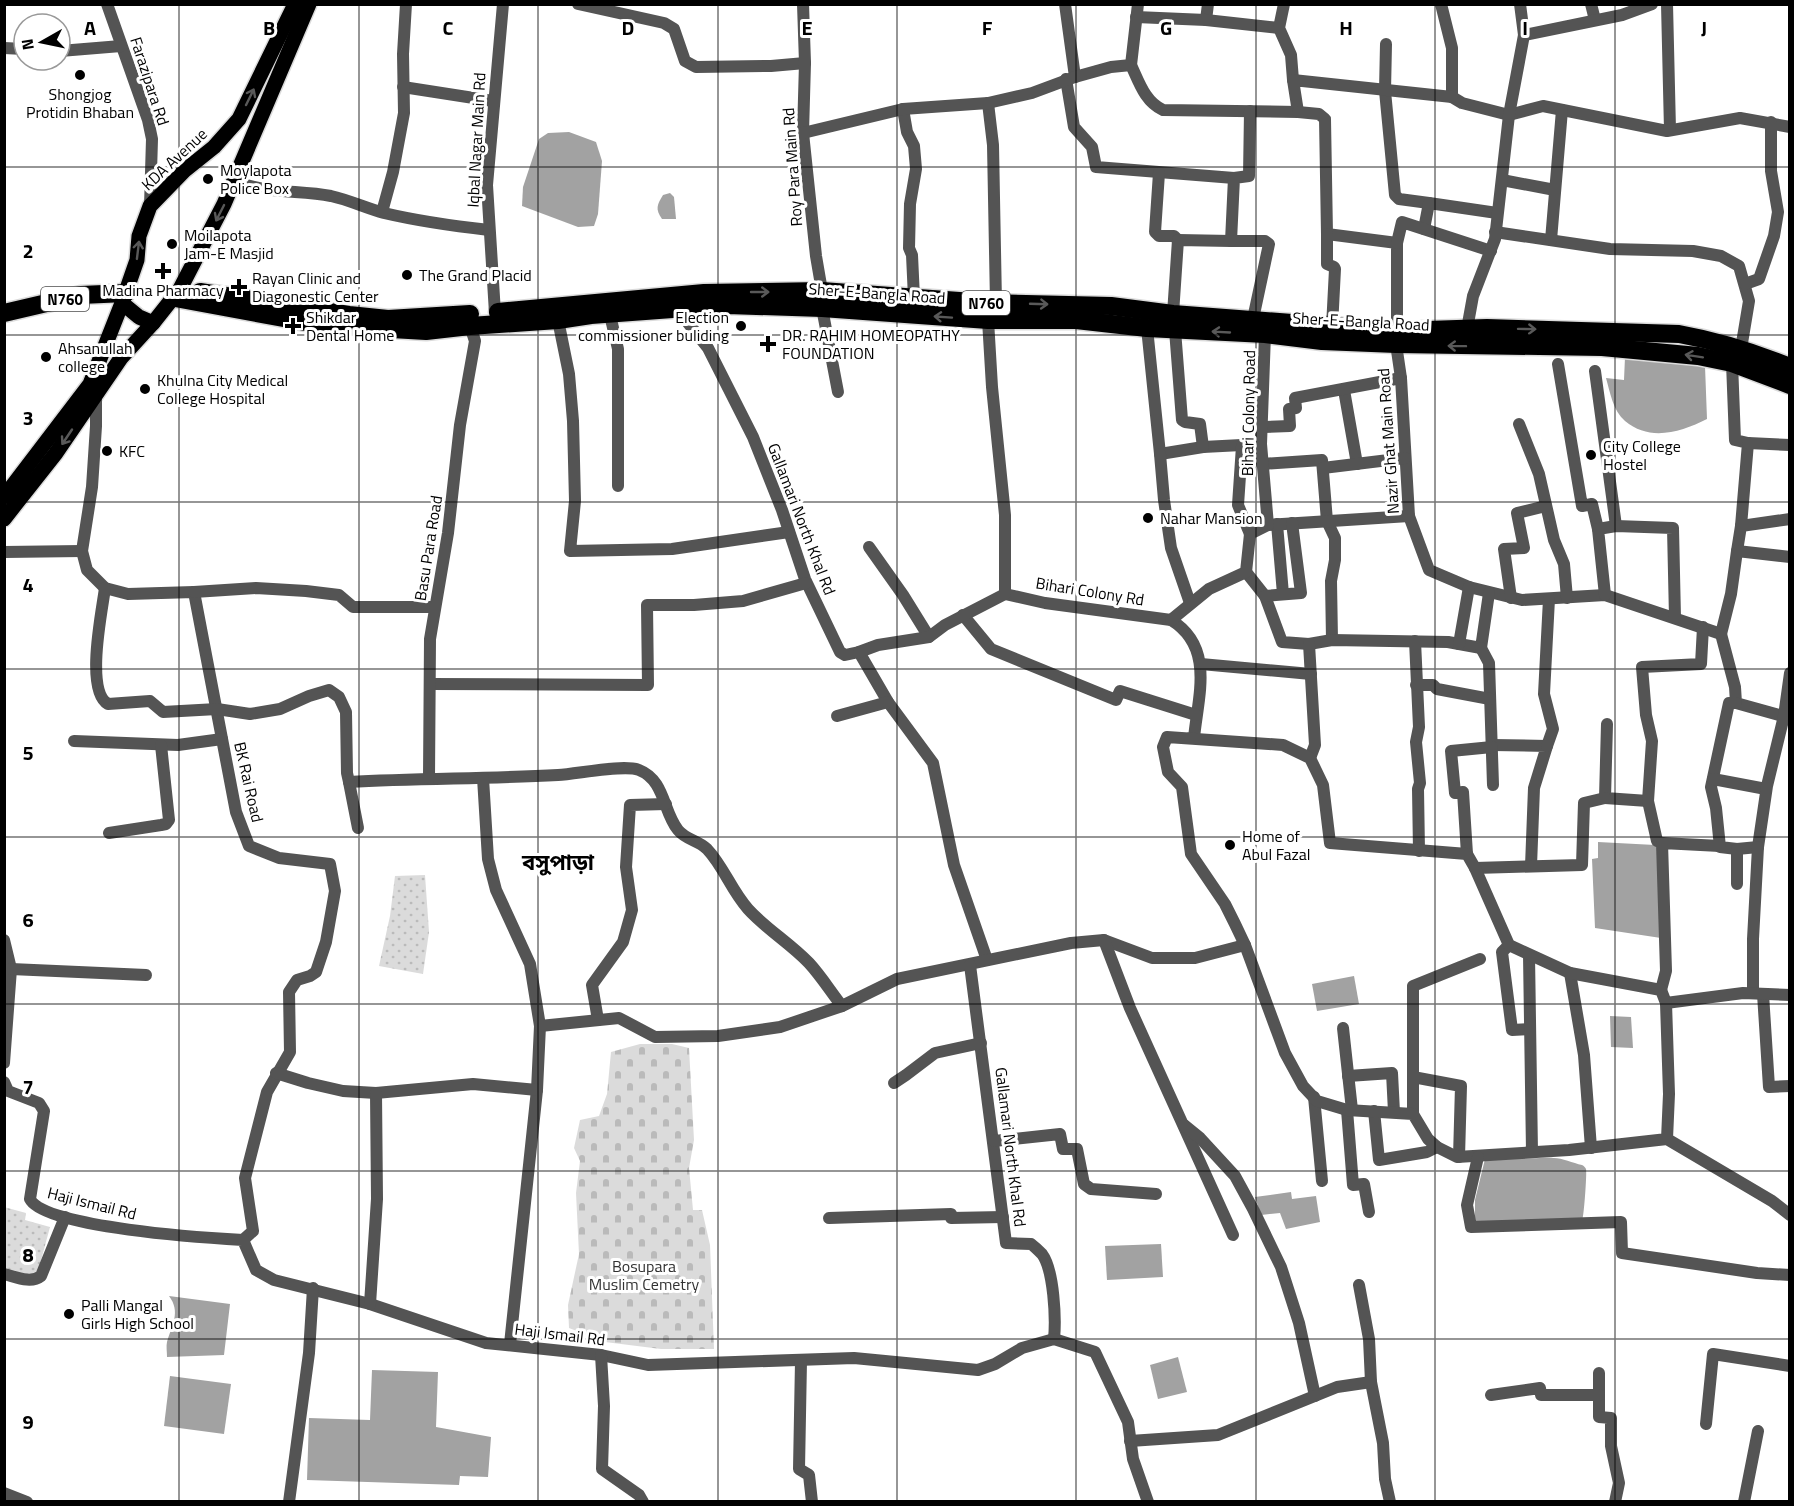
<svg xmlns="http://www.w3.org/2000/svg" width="1794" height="1506" font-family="'Titillium Web','Noto Sans Bengali',sans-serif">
<defs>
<pattern id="cemetery-stones" width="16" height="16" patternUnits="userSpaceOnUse" patternTransform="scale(1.5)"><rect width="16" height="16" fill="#dbdbdb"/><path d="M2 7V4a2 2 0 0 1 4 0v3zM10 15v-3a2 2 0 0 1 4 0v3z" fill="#bababa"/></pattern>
<pattern id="park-dots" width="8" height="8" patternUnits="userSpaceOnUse" patternTransform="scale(1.5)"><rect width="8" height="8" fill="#dbdbdb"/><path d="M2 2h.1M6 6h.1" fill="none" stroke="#bababa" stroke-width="1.8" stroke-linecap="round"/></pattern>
</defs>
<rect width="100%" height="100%" fill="#fff"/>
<path fill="url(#cemetery-stones)" d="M640,1044H672L689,1048L694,1140L689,1168L693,1210H702L710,1245L714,1349H661L605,1342L569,1328L568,1305L579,1254L576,1193L580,1161L574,1148L580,1120L599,1116L607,1094L611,1052Z"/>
<g fill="url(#park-dots)">
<path d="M425,875L429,932L423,974L379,966L390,916L395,876Z"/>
<path d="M4,1207L26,1213L25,1220L50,1227L36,1279L5,1270Z"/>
</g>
<g fill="#a2a2a2">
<path d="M569,132L596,142L602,161L598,214L594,226L578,227L522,206L523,187L539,139L548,133Z"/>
<path d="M670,193L674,197L676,219H662C655,209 657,205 663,195Z"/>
<path d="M1657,356L1705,366L1707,419C1681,432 1650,442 1625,421C1613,411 1610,392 1606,378L1624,380L1625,357Z"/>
<path d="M1598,842L1655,845L1658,850L1661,938L1595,928L1592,859L1598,858Z"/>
<path d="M1354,976L1359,1004L1317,1011L1312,984Z"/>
<path d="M1610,1016L1631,1017L1633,1048L1611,1047Z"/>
<path d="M1519,1157C1531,1160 1541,1157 1554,1158C1562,1158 1573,1163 1582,1165C1584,1166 1585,1167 1586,1169C1587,1173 1584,1217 1582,1221L1479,1224L1475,1221V1200L1485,1159Z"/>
<path d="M1291,1192L1292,1199L1316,1196L1320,1222L1286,1229L1280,1213L1261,1215L1255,1197Z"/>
<path d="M1161,1244L1163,1277L1107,1280L1105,1246Z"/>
<path d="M169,1296L230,1304L224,1355L167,1357C167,1352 166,1346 167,1342C172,1325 181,1312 169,1296Z"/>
<path d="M1178,1357L1187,1392L1158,1399L1150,1365Z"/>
<path d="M372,1370L438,1372L436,1427L491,1437L488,1477L460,1476L459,1485L307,1480L309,1418L370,1420Z"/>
<path d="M170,1376L231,1384L224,1434L164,1426Z"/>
</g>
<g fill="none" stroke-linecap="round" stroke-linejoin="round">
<defs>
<g id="major">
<path d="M122,303L139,317L153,323L180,289L224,204L309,4"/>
<path d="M4,497L90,384L122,303L137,260L139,236L150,206L184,171L214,147L239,119L295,4"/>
<path d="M4,519L56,453L121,358L153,323"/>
</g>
<g id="highway">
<path d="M200,292L349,315L388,319L470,314"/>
<path d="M175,298L322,325L426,331L470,326L558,320L591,315L727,305L822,308L988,320H1076L1147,328L1265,334L1322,341L1396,344L1602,347L1698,356L1732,363L1790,385"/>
<path d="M498,312L704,293L822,291L987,303L1111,306L1173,314L1397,331L1487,328L1679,334C1718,341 1753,352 1790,367"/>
<path d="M4,313L81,295L126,293"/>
</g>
</defs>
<use href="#major" stroke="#dbdbdb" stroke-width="18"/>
<use href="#highway" stroke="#dbdbdb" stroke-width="21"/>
<g stroke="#545454" stroke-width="12">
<path d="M107,4L148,120L152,139L150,206"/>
<path d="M578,4L664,23L674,29L685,61L696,67L771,66L805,63"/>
<path d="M803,4L805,63L803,133L816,256L822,291"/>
<path d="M1065,4L1075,77"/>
<path d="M1208,4L1206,20L1279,28"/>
<path d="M1284,4L1279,28L1291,55L1293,80"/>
<path d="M1441,4L1452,48V97L1462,103L1509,115L1543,106L1667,131L1740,118L1790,127"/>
<path d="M1520,4L1524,35"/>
<path d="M1591,4L1595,20"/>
<path d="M1667,4L1670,130"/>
<path d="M1136,17L1206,20"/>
<path d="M1386,44L1385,91L1395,195L1399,199L1429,203"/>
<path d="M4,48L24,49"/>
<path d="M60,51L121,46"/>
<path d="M1131,65C1139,82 1145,102 1163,110L1298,112L1293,80L1452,97"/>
<path d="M1066,79L1074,127L1092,147L1096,167L1234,178"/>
<path d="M403,87L493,101"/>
<path d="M988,103L993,145L996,303"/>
<path d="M903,109L907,132L914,146L916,169L910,204L909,248L912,255L914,298"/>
<path d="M1250,111L1249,176L1234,178L1231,241H1265L1269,244L1253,319"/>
<path d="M1298,112L1319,114L1325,119L1327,234L1397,243V331"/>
<path d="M803,133L903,109L988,103L1032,93L1075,77L1111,67L1131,65L1138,4"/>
<path d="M1159,173L1155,232L1159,236H1174L1178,240"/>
<path d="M1502,180L1555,190"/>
<path d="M235,181C266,194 298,190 331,196C349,200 366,208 384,213C418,221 453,226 489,230"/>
<path d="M382,212L393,172L404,113L403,54L406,4"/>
<path d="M1424,229L1429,203L1497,213"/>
<path d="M1495,232L1610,249L1693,251L1721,256L1739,266L1749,301L1741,349"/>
<path d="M1327,234V264L1334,267L1335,269L1332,327"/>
<path d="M1551,240L1562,110"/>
<path d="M1397,243L1402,222L1491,251"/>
<path d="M1745,284L1759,279L1774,236L1778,212L1771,171V122"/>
<path d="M822,308L838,392"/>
<path d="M677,309L708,348L753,437L782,510L805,579L840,652L845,655L859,652L888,702L933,763L954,865L987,960"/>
<path d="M495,313L487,185L503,4"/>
<path d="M1173,314L1178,240L1231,241"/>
<path d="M610,315L618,349V486"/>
<path d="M558,320L569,374L573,421L575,501L570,551L672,549L789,532"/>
<path d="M1147,328L1160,454L1203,447L1261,444"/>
<path d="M1467,329L1473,296L1495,239L1509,115L1524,35L1622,15L1652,4"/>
<path d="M1175,330L1182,420L1185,422L1200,424L1203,447"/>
<path d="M1396,344L1401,378L1409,516L1429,570L1469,587L1522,600L1605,595L1721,634L1735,687L1736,703L1790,718"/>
<path d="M1732,363L1735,440L1748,443L1741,526"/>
<path d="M1558,364L1582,506L1592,504L1598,529"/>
<path d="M1595,371L1616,526"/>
<path d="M1344,390L1357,464"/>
<path d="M96,395V426L92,487L82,551L87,570L105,588L128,594L194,592L236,812L249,846L279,858L330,864L335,891L326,942L316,972L310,976L297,980L289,992L290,1052L267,1092L245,1178L253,1231L243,1240"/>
<path d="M1519,424L1539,474L1554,540L1564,564L1567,598"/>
<path d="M1263,427L1290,426L1289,409L1296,408L1295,398L1401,378"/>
<path d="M1748,443L1790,445"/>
<path d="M1242,446L1238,505L1250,534"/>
<path d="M1160,454L1164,500L1171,548L1190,603"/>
<path d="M1262,464L1322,460L1327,521L1335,538V560L1331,581L1332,640"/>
<path d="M1323,468L1405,458"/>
<path d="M1277,524L1283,594"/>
<path d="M1268,525L1409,516"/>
<path d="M869,547L903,595L929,637"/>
<path d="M1737,551L1741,526L1790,519"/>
<path d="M4,552L82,551"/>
<path d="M1246,572L1265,596L1282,642L1309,644L1332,640L1448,642L1481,648L1489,593"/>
<path d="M105,588C102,611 85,691 108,704L150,701L163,712L217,709L250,714L280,709L309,696L329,690L339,697L346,712L347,773L349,782C419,778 488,779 558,775C577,774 624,764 639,770C665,780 663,812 678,830C686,840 698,840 707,849C724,867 731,890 748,909C766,929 790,943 809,963C821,976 831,992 842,1006L897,979L1071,943L1104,940L1152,958H1195L1245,945"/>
<path d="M194,592L256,588L306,591L339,595L353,607H435"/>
<path d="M1005,594L1045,603L1171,620C1215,647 1198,696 1194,738H1190"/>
<path d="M1605,595L1598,529L1616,526L1673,528L1675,618"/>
<path d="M1265,596L1301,593L1292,523"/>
<path d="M1511,598L1504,549L1524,548L1517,513L1546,506"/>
<path d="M963,615L991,649L1116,700L1120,691L1196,715"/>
<path d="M1171,620L1209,589L1246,572L1250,534L1268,525L1261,444L1265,334"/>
<path d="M1721,634L1731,594L1737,551L1790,557"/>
<path d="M1415,641L1419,727L1416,742L1420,783L1418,789L1419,851"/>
<path d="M1309,644L1315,745L1310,758"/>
<path d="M1459,644L1469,587"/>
<path d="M1481,648L1489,663L1493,785"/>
<path d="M859,652L878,645L929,637L945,625L1005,594V515L992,387L988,320"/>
<path d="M1201,664L1311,674"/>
<path d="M430,684L648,685L647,605H694L743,601L806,583"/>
<path d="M1416,685H1433L1437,689L1490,699"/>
<path d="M1736,703H1729L1711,787L1716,808L1720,847L1737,849"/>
<path d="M837,716L888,702"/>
<path d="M1607,724L1605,798L1648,801"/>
<path d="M74,741L178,745L222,739"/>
<path d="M1492,745L1547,746L1534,788L1531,866"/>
<path d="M1547,746L1553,729L1544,694L1549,599"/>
<path d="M429,778L430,639L448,533L460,425L475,341L470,326"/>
<path d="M483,778L488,859L496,890L530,964L540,1026L537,1090L510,1344"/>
<path d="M1713,779L1766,789"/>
<path d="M349,782L358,828"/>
<path d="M109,833L161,825L166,824L169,820L161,745"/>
<path d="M1662,843L1657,841L1648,801L1652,741L1646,715L1642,667L1701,664L1703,627"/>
<path d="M1467,854L1463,792L1455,793L1451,751L1492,747"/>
<path d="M1475,868L1582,865L1584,803L1605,798"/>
<path d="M1737,884V849L1758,847L1767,786L1784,716L1790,673"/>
<path d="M4,940L11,969L4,1063"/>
<path d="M1104,940L1130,1008L1233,1235"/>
<path d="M1509,945L1502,952L1512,1030L1530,1029"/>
<path d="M1529,955L1532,1152"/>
<path d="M970,965L1006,1243L1031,1244C1035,1247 1039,1251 1042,1254C1054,1270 1056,1319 1054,1339"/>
<path d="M11,969L146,975"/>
<path d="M1570,973L1584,1055L1591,1148"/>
<path d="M1661,990L1666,971L1662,843L1720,846"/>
<path d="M1753,993V939L1758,847"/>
<path d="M1763,994L1769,1087L1790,1086"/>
<path d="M1666,1003L1743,993L1790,995"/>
<path d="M598,1020L592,985L623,942L632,910L626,867L630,805L666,804"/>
<path d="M540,1026L619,1018L655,1037L718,1036L780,1027L842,1006"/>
<path d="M1343,1028L1352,1110"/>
<path d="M276,1073L308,1083L343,1091L376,1093L473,1084L537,1090"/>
<path d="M1348,1076L1392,1073L1394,1112"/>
<path d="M1413,1077L1461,1086L1459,1157"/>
<path d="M4,1082L8,1091L39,1103L44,1111L30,1199C44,1228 208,1238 243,1240L256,1270L274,1280L370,1304L486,1343L601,1355L648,1365L854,1358L978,1370L995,1364L1022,1348L1054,1339L1095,1352L1128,1422L1133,1459L1148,1502"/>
<path d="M894,1083L906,1075L935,1053L981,1043"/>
<path d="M1314,1097L1322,1181"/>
<path d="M1347,1110L1353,1185L1364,1184L1369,1212"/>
<path d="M1374,1111L1379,1160L1427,1152L1437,1147"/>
<path d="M1413,1114V986L1480,959"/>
<path d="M1184,1125L1200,1138L1235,1176L1253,1209L1281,1267L1299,1323L1315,1396"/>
<path d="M1667,1139L1669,1094L1666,1003L1661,990L1570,973L1509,945L1475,868L1467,854L1330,843L1323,785L1310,758L1283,745L1167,737L1163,747L1168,772L1182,787L1191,854L1225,904L1235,924L1245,945L1285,1053L1303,1086L1317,1101L1347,1110L1413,1114L1428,1139L1437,1147L1457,1157L1569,1150L1667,1139L1772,1201L1790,1215"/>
<path d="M994,1141L1060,1134L1063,1149H1077L1084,1184L1091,1189L1156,1194"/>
<path d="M1478,1157L1467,1205L1471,1227L1621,1222L1622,1253L1757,1273L1790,1275"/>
<path d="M829,1218L951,1214V1218L1003,1217"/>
<path d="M4,1274C16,1277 31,1284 41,1276L65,1217"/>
<path d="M1359,1285L1369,1339L1371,1382L1383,1443L1385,1479L1390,1502"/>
<path d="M370,1304L377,1199L376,1093"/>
<path d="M601,1355L604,1406L602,1469L639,1495L643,1502"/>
<path d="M801,1361L799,1469L809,1475L812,1502"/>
<path d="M1599,1373V1417L1611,1418V1446L1619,1483L1615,1502"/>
<path d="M1491,1395L1540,1388L1541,1395H1599"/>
<path d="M1706,1424L1713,1354L1790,1366"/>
<path d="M1130,1441L1218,1435L1337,1387L1371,1382"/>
<path d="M4,1493L27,1502"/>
<path d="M289,1502L309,1353L313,1288"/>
<path d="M1744,1502L1758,1431"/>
</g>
<use href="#major" stroke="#000" stroke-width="15"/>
<use href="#highway" stroke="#000" stroke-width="18"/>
</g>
<defs><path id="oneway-shaft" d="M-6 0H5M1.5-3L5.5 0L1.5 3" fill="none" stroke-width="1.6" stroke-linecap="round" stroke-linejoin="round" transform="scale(1.5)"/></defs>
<g stroke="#595959">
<use href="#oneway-shaft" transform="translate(250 97) rotate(-64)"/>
<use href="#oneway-shaft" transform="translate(220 213) rotate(117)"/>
<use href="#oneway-shaft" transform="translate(138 250) rotate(-83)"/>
<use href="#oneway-shaft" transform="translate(760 292)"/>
<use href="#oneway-shaft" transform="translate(1039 304) rotate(2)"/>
<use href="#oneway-shaft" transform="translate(943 317) rotate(-176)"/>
<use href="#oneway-shaft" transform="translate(1527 329) rotate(1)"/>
<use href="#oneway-shaft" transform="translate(1221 332) rotate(-177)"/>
<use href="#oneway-shaft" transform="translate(1457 346) rotate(-179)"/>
<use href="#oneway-shaft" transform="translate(1694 356) rotate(-171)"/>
<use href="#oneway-shaft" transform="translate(67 437) rotate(124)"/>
</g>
<path fill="none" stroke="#000" stroke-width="1.5" stroke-opacity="0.55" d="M179,4V1502M359,4V1502M538,4V1502M718,4V1502M897,4V1502M1076,4V1502M1256,4V1502M1435,4V1502M1615,4V1502M4,167H1790M4,335H1790M4,502H1790M4,669H1790M4,837H1790M4,1004H1790M4,1171H1790M4,1339H1790"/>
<g fill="#000" stroke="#fff" stroke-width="2">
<circle cx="80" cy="75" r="6"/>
<circle cx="208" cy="179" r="6"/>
<circle cx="172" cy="244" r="6"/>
<path d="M160 262h6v6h6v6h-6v6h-6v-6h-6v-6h6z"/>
<circle cx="407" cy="275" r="6"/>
<path d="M236 278h6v6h6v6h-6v6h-6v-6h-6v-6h6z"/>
<path d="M290 317h6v6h6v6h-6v6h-6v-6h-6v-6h6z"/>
<circle cx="741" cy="326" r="6"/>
<path d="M765 335h6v6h6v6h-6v6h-6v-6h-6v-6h6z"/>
<circle cx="46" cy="357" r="6"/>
<circle cx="145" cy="389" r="6"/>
<circle cx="107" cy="451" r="6"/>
<circle cx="1591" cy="455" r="6"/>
<circle cx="1148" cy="518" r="6"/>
<circle cx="1230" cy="845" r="6"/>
<circle cx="69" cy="1314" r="6"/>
</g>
<g text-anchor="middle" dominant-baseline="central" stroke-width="6" stroke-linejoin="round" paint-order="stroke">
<g fill="#fff" stroke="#4c4c4c" stroke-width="1.5">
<rect x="41" y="287" width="48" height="24" rx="4.5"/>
<rect x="962" y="291" width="48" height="24" rx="4.5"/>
</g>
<g font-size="15" font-weight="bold" fill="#000">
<text x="65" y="299">N760</text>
<text x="986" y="303">N760</text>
</g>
<g font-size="16" fill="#000" stroke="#fff">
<text transform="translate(150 81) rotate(72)">Farazipara Rd</text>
<text transform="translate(476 140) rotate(-87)">Iqbal Nagar Main Rd</text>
<text transform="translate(174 159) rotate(-43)">KDA Avenue</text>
<text transform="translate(792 167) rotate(-94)">Roy Para Main Rd</text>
<text transform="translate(877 293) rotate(4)">Sher-E-Bangla Road</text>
<text transform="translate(1361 321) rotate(3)">Sher-E-Bangla Road</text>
<text transform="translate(1248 413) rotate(-89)">Bihari Colony Road</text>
<text transform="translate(1388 441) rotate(-94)">Nazir Ghat Main Road</text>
<text transform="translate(802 519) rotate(69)">Gallamari North Khal Rd</text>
<text transform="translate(428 548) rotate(-81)">Basu Para Road</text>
<text transform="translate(1090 591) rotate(9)">Bihari Colony Rd</text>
<text transform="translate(249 782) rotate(77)">BK Rai Road</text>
<text transform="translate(1011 1147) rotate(83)">Gallamari North Khal Rd</text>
<text transform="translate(92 1203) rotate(14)">Haji Ismail Rd</text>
<text transform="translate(560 1334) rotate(7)">Haji Ismail Rd</text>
</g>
<g font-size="16" fill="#000" stroke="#fff" text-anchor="start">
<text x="80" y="94" text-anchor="middle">Shongjog<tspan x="80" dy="18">Protidin Bhaban</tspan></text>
<text x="220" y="170">Moylapota<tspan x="220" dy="18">Police Box</tspan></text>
<text x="184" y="235">Moilapota<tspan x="184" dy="18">Jam-E Masjid</tspan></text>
<text x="419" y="275">The Grand Placid</text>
<text x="252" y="278">Rayan Clinic and<tspan x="252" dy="18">Diagonestic Center</tspan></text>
<text x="163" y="290" text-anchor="middle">Madina Pharmacy</text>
<text x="306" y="317">Shikdar<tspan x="306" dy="18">Dental Home</tspan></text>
<text x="729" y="317" text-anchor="end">Election<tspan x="729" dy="18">commissioner buliding</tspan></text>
<text x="782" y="335">DR. RAHIM HOMEOPATHY<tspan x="782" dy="18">FOUNDATION</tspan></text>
<text x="58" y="348">Ahsanullah<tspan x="58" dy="18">college</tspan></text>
<text x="157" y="380">Khulna City Medical<tspan x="157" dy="18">College Hospital</tspan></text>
<text x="1603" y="446">City College<tspan x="1603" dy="18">Hostel</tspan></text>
<text x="119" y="451">KFC</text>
<text x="1160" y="518">Nahar Mansion</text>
<text x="1242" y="836">Home of<tspan x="1242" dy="18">Abul Fazal</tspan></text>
<text x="81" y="1305">Palli Mangal<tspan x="81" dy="18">Girls High School</tspan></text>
</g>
<g font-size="16" fill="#323232" stroke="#fff">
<text x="644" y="1266">Bosupara<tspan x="644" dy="18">Muslim Cemetry</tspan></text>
</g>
<g font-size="22" font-weight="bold" fill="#000" stroke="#fff">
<text x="558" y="862">বসুপাড়া</text>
</g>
</g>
<g font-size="20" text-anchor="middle" font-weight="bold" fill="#000" stroke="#fff" stroke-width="6" stroke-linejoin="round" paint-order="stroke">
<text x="90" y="35">A</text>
<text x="269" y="35">B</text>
<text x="448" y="35">C</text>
<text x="628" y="35">D</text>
<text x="807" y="35">E</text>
<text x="987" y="35">F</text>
<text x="1166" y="35">G</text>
<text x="1346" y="35">H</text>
<text x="1525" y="35">I</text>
<text x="1704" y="35">J</text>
<text x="28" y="258">2</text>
<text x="28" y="425">3</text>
<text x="28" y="592">4</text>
<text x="28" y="760">5</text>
<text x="28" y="927">6</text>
<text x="28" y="1094">7</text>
<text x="28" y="1262">8</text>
<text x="28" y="1429">9</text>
</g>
<rect width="1794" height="1506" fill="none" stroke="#000000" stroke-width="12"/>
<g transform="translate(42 42) rotate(261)"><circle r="28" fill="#ffffff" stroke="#999999" stroke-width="1.5"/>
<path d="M0-4.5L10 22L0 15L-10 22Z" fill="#000000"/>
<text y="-9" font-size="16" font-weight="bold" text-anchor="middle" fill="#000000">N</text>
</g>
</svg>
